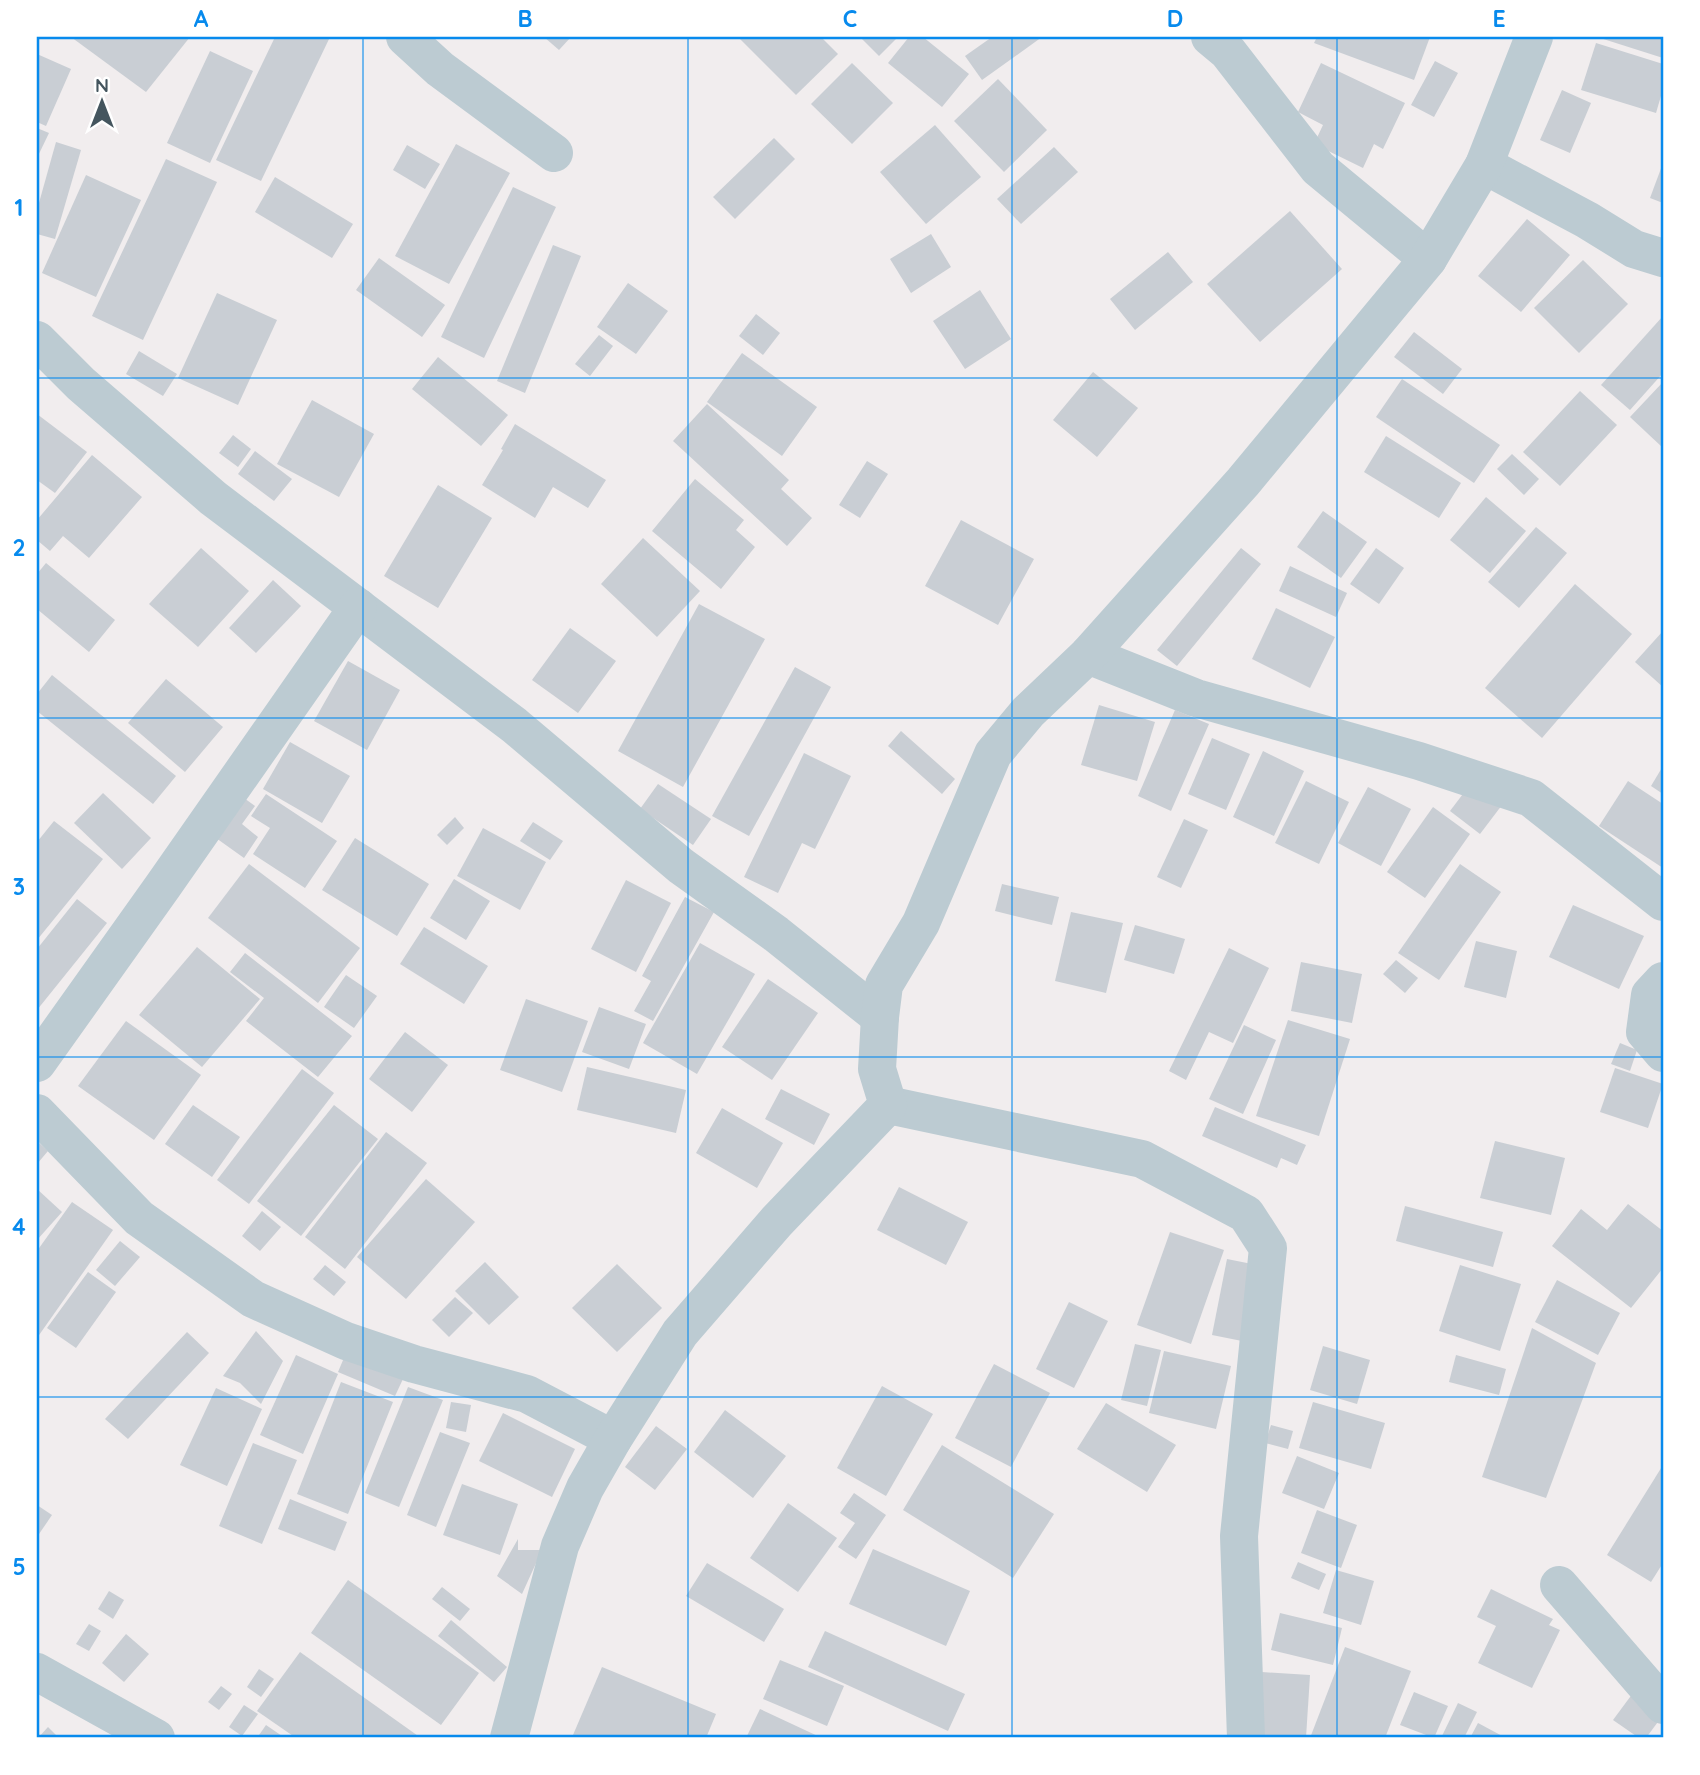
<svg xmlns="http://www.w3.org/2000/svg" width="1700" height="1775" font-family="Quicksand,sans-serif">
<rect width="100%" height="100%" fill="#f1edee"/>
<g fill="#c9ced4">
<path d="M71,37H190L146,92Z"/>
<path d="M275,37H330L261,181L216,160Z"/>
<path d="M544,37H571L559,50Z"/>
<path d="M738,37H821L838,54L796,95Z"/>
<path d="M860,37H898L879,56Z"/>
<path d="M909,37H923L969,74L942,107L888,63Z"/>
<path d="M992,37H1042L982,80L965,56Z"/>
<path d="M1317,37H1430L1414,80L1314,43Z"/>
<path d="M1597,37H1663V58Z"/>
<path d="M1596,43L1663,64V89L1656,113L1581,90Z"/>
<path d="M210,51L253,71L210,163L167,143Z"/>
<path d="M37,54L71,69L46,126L37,122Z"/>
<path d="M1435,61L1458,73L1434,117L1411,105Z"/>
<path d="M852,63L893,103L852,144L811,104Z"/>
<path d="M1321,63L1405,103L1383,149L1374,144L1363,168L1314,144L1323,125L1298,112Z"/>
<path d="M998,79L1047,130L1004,172L954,121Z"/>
<path d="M1562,90L1591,103L1570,153L1540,140Z"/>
<path d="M935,125L981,177L926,224L880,172Z"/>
<path d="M37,128L49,133L37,158Z"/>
<path d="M774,138L795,159L735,219L713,197Z"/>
<path d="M56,142L81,150L55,239L37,234V210Z"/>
<path d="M456,144L510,173L449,284L395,256Z"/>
<path d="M407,145L440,164L425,189L393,170Z"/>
<path d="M1054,147L1078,172L1021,224L997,199Z"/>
<path d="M166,159L217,182L143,340L92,316Z"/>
<path d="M1663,163V203L1650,198Z"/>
<path d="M86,175L141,200L96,297L42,273Z"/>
<path d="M275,177L353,224L332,258L255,212Z"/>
<path d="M513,187L556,207L484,358L441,337Z"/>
<path d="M1290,211L1342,269L1260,342L1207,284Z"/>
<path d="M1527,219L1570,255L1521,312L1478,276Z"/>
<path d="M931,234L951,267L911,293L890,259Z"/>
<path d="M553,245L581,256L525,393L497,381Z"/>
<path d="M1168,252L1193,282L1135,330L1110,299Z"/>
<path d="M379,258L445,305L422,337L356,290Z"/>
<path d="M1583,260L1628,304L1579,353L1534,308Z"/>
<path d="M628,283L668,311L636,354L597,327Z"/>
<path d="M980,290L1011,339L965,369L933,321Z"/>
<path d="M217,293L277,320L238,405L178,378Z"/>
<path d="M756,314L780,333L763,355L739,336Z"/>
<path d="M1663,316V373L1630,410L1601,385Z"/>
<path d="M1414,332L1462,369L1443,394L1394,357Z"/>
<path d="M599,335L613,346L590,376L575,364Z"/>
<path d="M139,351L177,374L163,396L126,374Z"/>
<path d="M742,353L817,407L782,456L707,402Z"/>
<path d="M438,357L508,415L481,446L412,389Z"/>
<path d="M1093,372L1138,408L1097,457L1053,420Z"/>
<path d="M1402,379L1500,445L1474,483L1376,417Z"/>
<path d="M1663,382V445L1662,447L1630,417Z"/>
<path d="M1580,391L1617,425L1560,486L1523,452Z"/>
<path d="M312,400L374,434L339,497L277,464Z"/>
<path d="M707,404L789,480L781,489L812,518L787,546L673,441Z"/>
<path d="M37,414L87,452L55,493L37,480Z"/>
<path d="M515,424L606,480L588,508L553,487L535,518L482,485L503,450L501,449Z"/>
<path d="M233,435L251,449L238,467L219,453Z"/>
<path d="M1386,436L1461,483L1439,518L1364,472Z"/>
<path d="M255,451L292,479L274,501L238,474Z"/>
<path d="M1512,454L1539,479L1524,495L1497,469Z"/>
<path d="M92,455L142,497L89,558L63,536L50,551L37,540V520Z"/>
<path d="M867,461L888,474L860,518L839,505Z"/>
<path d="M695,479L744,520L736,530L755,547L721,589L652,531Z"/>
<path d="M438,485L492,518L438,608L384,576Z"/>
<path d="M1486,497L1526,531L1490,573L1450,540Z"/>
<path d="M1323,511L1367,542L1341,578L1297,547Z"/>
<path d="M961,520L1034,559L998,625L925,586Z"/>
<path d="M1536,527L1567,553L1519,608L1488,582Z"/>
<path d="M643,538L700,591L657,637L601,584Z"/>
<path d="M201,548L249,591L198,647L149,604Z"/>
<path d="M1241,548L1261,564L1177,666L1157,650Z"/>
<path d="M1376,548L1404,568L1379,604L1350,584Z"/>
<path d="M46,563L115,620L89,652L37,609V574Z"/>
<path d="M1290,566L1347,593L1336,617L1279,591Z"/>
<path d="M273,580L301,606L256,653L229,628Z"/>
<path d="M1575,584L1632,634L1542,738L1485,688Z"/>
<path d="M699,604L765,639L683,787L618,751Z"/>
<path d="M1276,608L1335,637L1310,688L1252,659Z"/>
<path d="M570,628L616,661L578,713L532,680Z"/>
<path d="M1663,631V687L1635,662Z"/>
<path d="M348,661L400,690L367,750L314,721Z"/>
<path d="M795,667L831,687L749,836L712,816Z"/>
<path d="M52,675L176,776L153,804L37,711V694Z"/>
<path d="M166,679L223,727L185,772L128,723Z"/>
<path d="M1099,705L1155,722L1137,781L1081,765Z"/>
<path d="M1175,710L1209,724L1171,811L1138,796Z"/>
<path d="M901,731L955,779L942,794L888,746Z"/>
<path d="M1212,738L1250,754L1226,810L1188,794Z"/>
<path d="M290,742L350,776L322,823L263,789Z"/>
<path d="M1263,751L1304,771L1274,836L1233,817Z"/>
<path d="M804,753L851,776L815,849L802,843L778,893L744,877Z"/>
<path d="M1663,766V794L1651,786Z"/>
<path d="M1306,781L1349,802L1319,864L1275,843Z"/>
<path d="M1628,781L1663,804V868L1599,826Z"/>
<path d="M1472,782L1502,805L1480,834L1450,811Z"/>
<path d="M658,784L711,819L693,845L640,809Z"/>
<path d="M1368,787L1411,809L1381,866L1338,843Z"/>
<path d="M103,793L151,838L122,869L74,823Z"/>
<path d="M266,794L337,841L305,888L253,854L270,828L251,816Z"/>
<path d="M244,798L255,806L242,824L258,837L244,858L216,838Z"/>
<path d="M1433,807L1470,834L1425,898L1387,872Z"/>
<path d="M455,817L464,828L447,845L437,835Z"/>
<path d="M1184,819L1208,830L1181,888L1157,877Z"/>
<path d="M54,821L103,859L37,940V842Z"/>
<path d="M533,822L563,841L550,860L520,841Z"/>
<path d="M483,828L546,862L520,910L457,876Z"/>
<path d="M355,838L429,884L397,936L322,890Z"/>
<path d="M249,864L360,948L318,1003L208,918Z"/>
<path d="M1460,864L1501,892L1439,980L1398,953Z"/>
<path d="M454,879L490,901L466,940L430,918Z"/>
<path d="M626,880L671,903L636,972L591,949Z"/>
<path d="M1002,884L1059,897L1052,925L995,911Z"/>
<path d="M685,897L714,912L653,1021L634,1011L651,981L642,976Z"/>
<path d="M77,899L107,923L37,1010V949Z"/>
<path d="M1573,905L1644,936L1619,989L1549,957Z"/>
<path d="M1071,912L1123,923L1106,993L1055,981Z"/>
<path d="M1135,925L1185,939L1174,974L1124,960Z"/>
<path d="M424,927L488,966L464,1004L400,964Z"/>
<path d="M1476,941L1517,951L1506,998L1464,987Z"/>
<path d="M700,943L755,974L697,1074L643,1043Z"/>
<path d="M197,947L260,999L202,1067L139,1015Z"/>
<path d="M1229,948L1269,968L1233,1043L1209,1032L1186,1080L1169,1071Z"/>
<path d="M245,953L352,1036L318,1077L246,1021L264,998L230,972Z"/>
<path d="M1396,960L1418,978L1405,993L1383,974Z"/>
<path d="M1301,962L1362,974L1352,1023L1291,1011Z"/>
<path d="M346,975L377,996L354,1028L324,1007Z"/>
<path d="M768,979L818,1013L772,1080L722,1047Z"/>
<path d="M526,999L588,1021L562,1092L500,1070Z"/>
<path d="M599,1007L646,1024L629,1069L582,1052Z"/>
<path d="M1288,1020L1350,1039L1319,1136L1256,1116Z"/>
<path d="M126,1021L201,1075L154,1140L78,1086Z"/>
<path d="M1244,1025L1276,1040L1243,1114L1209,1099Z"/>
<path d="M405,1032L448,1065L412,1112L369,1079Z"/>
<path d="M1620,1043L1637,1050L1630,1071L1611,1064Z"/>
<path d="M587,1067L686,1090L676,1133L577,1110Z"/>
<path d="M1615,1068L1663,1084L1648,1128L1600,1112Z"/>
<path d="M302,1069L334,1093L249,1204L217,1180Z"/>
<path d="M781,1089L830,1114L814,1145L765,1119Z"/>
<path d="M193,1105L240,1137L212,1177L165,1144Z"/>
<path d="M334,1105L378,1139L301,1236L257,1201Z"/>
<path d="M1215,1107L1306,1145L1297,1165L1281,1158L1277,1168L1202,1136Z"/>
<path d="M722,1108L783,1143L757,1188L696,1153Z"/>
<path d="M386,1132L427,1163L345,1269L305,1237Z"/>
<path d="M37,1141L48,1151L37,1164Z"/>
<path d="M1495,1141L1565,1158L1551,1215L1480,1198Z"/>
<path d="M426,1179L475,1222L406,1299L357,1257Z"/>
<path d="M899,1187L968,1222L946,1265L877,1230Z"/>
<path d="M37,1189L62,1212L37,1240Z"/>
<path d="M72,1202L113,1230L37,1338V1251Z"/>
<path d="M1628,1204L1663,1231V1268L1631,1308L1552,1246L1581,1209L1607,1230Z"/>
<path d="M1405,1206L1503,1232L1493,1267L1396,1241Z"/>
<path d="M262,1211L281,1227L260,1251L242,1236Z"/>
<path d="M1170,1232L1224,1250L1191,1344L1137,1325Z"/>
<path d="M120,1241L140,1257L115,1286L96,1270Z"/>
<path d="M1227,1259L1262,1266L1247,1342L1212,1335Z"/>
<path d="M485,1262L519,1297L489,1325L455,1291Z"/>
<path d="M617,1264L662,1308L617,1352L572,1308Z"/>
<path d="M325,1265L346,1282L334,1296L313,1279Z"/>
<path d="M1460,1265L1521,1284L1500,1351L1439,1331Z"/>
<path d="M88,1272L116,1292L76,1348L47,1328Z"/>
<path d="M1557,1280L1620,1313L1598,1355L1535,1322Z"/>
<path d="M455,1297L473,1313L449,1337L432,1320Z"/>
<path d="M1069,1302L1108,1321L1074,1388L1036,1369Z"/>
<path d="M1532,1328L1596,1363L1546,1498L1482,1477Z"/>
<path d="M256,1331L283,1361L261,1404L240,1383L223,1376Z"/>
<path d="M187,1332L209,1353L128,1439L105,1419Z"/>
<path d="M1135,1344L1161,1350L1147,1406L1121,1400Z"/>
<path d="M349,1346L403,1379L395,1396L338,1372Z"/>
<path d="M1323,1346L1370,1360L1357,1404L1310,1390Z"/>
<path d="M1164,1351L1231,1366L1216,1429L1149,1413Z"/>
<path d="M296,1355L338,1374L303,1454L260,1435Z"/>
<path d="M1456,1355L1506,1369L1499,1395L1449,1382Z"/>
<path d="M994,1364L1050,1393L1011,1467L955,1438Z"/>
<path d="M341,1382L393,1402L348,1514L297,1494Z"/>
<path d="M882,1386L933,1414L886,1496L837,1468Z"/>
<path d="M408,1387L443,1400L399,1507L365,1493Z"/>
<path d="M216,1388L262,1409L227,1486L180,1465Z"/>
<path d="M451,1402L471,1405L466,1432L446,1428Z"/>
<path d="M1313,1402L1385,1423L1371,1469L1299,1448Z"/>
<path d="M1106,1403L1176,1445L1147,1492L1077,1449Z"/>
<path d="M725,1410L786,1456L753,1498L694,1452Z"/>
<path d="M503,1413L575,1449L552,1497L479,1461Z"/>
<path d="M1271,1425L1293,1431L1288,1449L1265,1443Z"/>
<path d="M656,1426L687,1449L655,1490L625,1467Z"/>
<path d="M440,1432L470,1443L436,1527L407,1515Z"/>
<path d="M253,1443L297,1460L262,1544L219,1526Z"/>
<path d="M942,1445L1054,1514L1013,1578L903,1510Z"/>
<path d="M1297,1456L1339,1473L1324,1509L1282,1493Z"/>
<path d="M1663,1465V1563L1651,1582L1607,1555Z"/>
<path d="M462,1484L518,1504L500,1555L443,1535Z"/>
<path d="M854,1493L886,1515L856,1559L838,1547L855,1523L840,1513Z"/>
<path d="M290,1499L347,1522L335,1551L278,1529Z"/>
<path d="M788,1503L837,1538L798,1592L750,1558Z"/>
<path d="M37,1505L52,1515L37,1537Z"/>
<path d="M1317,1510L1357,1525L1341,1568L1301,1553Z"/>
<path d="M518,1539V1550H542L522,1594L497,1576Z"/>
<path d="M873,1549L970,1591L946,1646L849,1604Z"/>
<path d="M1298,1562L1326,1574L1319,1590L1291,1578Z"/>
<path d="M707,1563L784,1609L764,1642L686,1596Z"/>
<path d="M1336,1570L1374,1581L1361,1625L1323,1613Z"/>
<path d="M348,1580L479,1673L441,1725L311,1633Z"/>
<path d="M442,1587L470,1609L460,1621L432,1599Z"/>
<path d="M1491,1589L1553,1619L1549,1625L1560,1630L1532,1688L1478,1663L1496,1626L1477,1617Z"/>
<path d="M109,1591L124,1600L113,1619L98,1609Z"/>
<path d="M1280,1613L1342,1628L1333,1665L1271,1650Z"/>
<path d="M451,1620L507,1667L494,1682L438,1636Z"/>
<path d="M89,1624L101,1631L89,1651L76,1644Z"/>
<path d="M825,1631L965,1694L948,1731L808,1667Z"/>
<path d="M126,1634L149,1654L124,1682L102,1663Z"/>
<path d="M1345,1647L1411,1671L1385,1738H1310Z"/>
<path d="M300,1652L421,1738H296L257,1711Z"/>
<path d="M780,1660L844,1686L827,1726L763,1699Z"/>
<path d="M602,1667L716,1714L706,1738H580L573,1735Z"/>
<path d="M259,1669L274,1679L261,1697L247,1687Z"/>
<path d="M1262,1672L1310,1675L1306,1738H1258Z"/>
<path d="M221,1686L232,1694L219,1710L208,1702Z"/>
<path d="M1414,1692L1448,1706L1434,1738L1400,1725Z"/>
<path d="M1633,1693L1663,1715L1646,1738H1639L1613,1720Z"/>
<path d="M1458,1703L1477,1712L1464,1738H1441Z"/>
<path d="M244,1705L258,1714L242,1736L229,1727Z"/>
<path d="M760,1709L822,1738H746Z"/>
<path d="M1478,1723L1506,1738H1470Z"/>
<path d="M266,1725L285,1738H257Z"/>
<path d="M48,1727L57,1736L55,1738H38Z"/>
</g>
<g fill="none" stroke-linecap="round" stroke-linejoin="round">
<g stroke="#bccbd2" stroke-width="38">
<path d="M405,37L440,69L554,153"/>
<path d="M1210,37L1228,52L1318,168L1428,259"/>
<path d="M1484,165L1587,220L1634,249L1663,258"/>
<path d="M37,340L81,384L213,498L514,725L681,866L776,934L880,1017"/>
<path d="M1088,655L1196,698L1419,761L1531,798L1663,902"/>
<path d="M1663,981L1650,995L1645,1032L1663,1053"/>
<path d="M37,1063L163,886L358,607"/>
<path d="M888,1105L1142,1159L1246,1214L1268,1248L1239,1536L1246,1738"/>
<path d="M37,1113L139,1218L253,1299L346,1341L414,1364L527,1394L613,1439"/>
<path d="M1559,1585L1663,1705"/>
<path d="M37,1672L156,1738"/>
<path d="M509,1738L560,1546L585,1488L613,1439L680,1333L777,1221L888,1105L877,1069L880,1017L884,985L921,923L993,754L1028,712L1088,655L1243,482L1428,259L1484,165L1534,37"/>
</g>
</g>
<path fill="none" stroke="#078aed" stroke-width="2" stroke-opacity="0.55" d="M363,37V1738M688,37V1738M1012,37V1738M1337,37V1738M37,378H1663M37,718H1663M37,1057H1663M37,1397H1663"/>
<rect width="1700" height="1775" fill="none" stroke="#ffffff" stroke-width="77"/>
<g transform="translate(102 102)" stroke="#ffffff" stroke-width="5" paint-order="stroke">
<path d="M0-5L12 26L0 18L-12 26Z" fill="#44555e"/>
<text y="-10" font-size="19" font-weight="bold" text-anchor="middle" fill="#44555e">N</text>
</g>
<rect x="38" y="38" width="1624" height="1698" fill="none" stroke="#078aed" stroke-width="2.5"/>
<g font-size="23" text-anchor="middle" font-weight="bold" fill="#078aed">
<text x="201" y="27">A</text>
<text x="525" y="27">B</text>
<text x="850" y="27">C</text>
<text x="1175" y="27">D</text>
<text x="1499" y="27">E</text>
<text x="19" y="216">1</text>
<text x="19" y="556">2</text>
<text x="19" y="895">3</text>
<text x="19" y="1235">4</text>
<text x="19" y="1575">5</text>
</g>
</svg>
